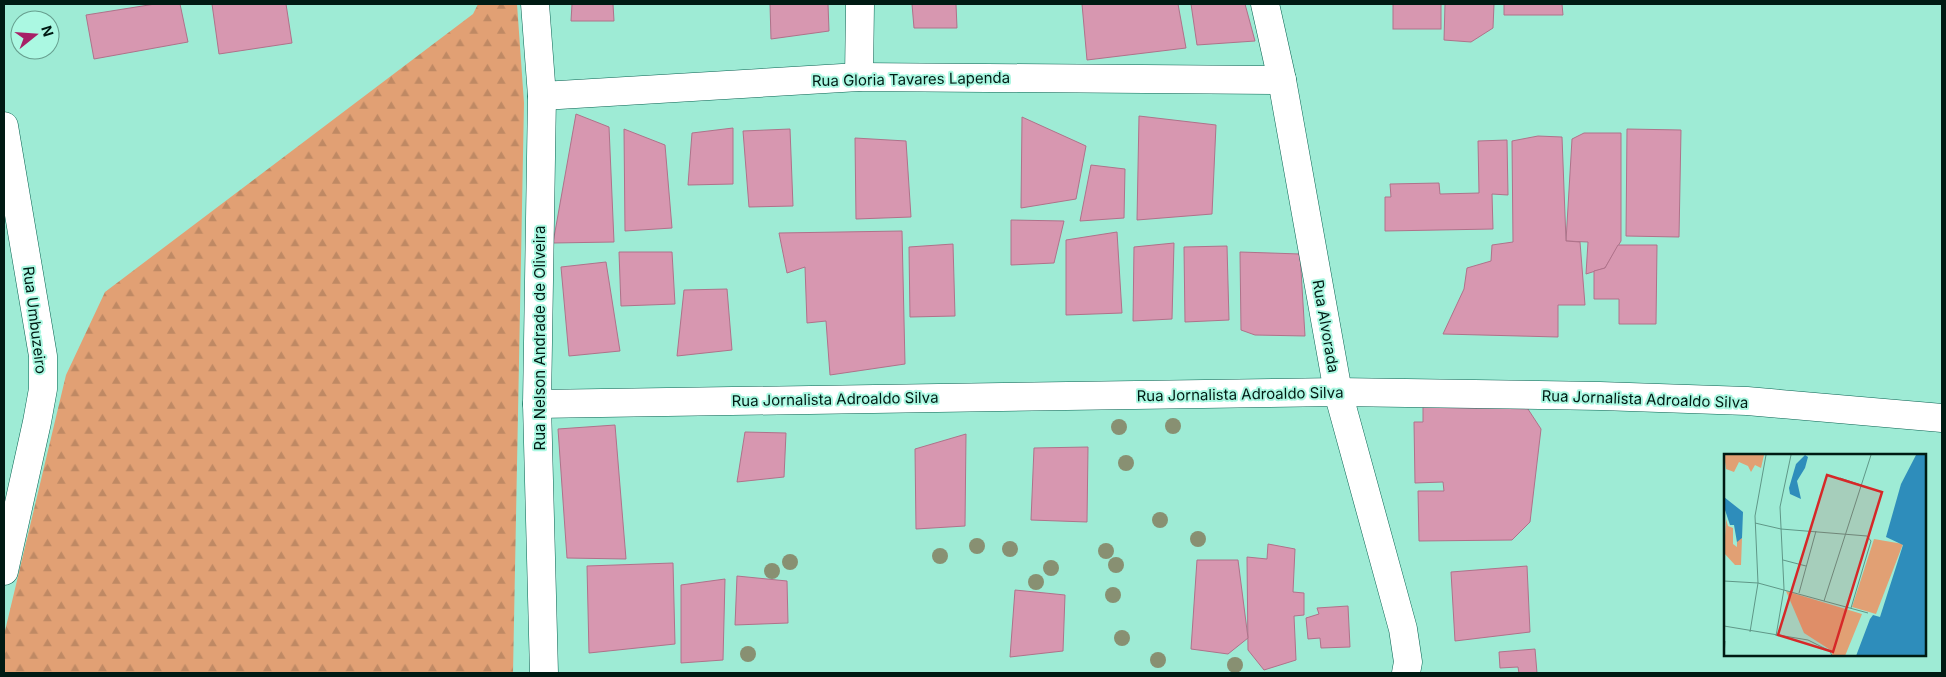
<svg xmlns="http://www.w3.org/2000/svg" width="1946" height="677" font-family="Inter,sans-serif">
<defs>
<pattern id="forest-firs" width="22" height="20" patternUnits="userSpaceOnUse" patternTransform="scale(1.25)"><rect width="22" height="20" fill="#e1a074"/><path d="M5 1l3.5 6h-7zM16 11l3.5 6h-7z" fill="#bf8964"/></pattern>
</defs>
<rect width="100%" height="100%" fill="#9eebd5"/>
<path fill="url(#forest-firs)" d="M478,4H517L524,103L513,673H4V635L66,375L105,292L473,14Z"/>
<g fill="#d797b0" stroke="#af728a">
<path d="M155,4H180L188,42L94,59L86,15Z"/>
<path d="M212,4H286L292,43L219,54Z"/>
<path d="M572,4H613L614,21H571Z"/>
<path d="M770,4H828L829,31L771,39Z"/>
<path d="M912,4H956L957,28H914Z"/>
<path d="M1082,4H1178L1186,48L1087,60Z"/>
<path d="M1191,4H1245L1255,41L1197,45Z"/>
<rect x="1393" y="4" width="48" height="25"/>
<path d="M1445,4H1494L1493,28L1471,42L1444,40Z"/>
<path d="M1504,4H1562L1563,15H1504Z"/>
<path d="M576,114L609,127L614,242L553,243Z"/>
<path d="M1139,116L1216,125L1212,214L1137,220Z"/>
<path d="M1022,117L1086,146L1076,199L1021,208Z"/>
<path d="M733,128V184L688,185L692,133Z"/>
<path d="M624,129L665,145L672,228L625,231Z"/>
<path d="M790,129L793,206L749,207L743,131Z"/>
<path d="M1627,129L1681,130L1679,237L1626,236Z"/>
<path d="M1584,133H1621V241L1605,268L1586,274L1588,242L1566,241L1572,139Z"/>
<path d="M1538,136L1562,137L1566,241L1580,242L1585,305H1558V337L1443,334L1464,289L1467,268L1491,261L1492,245L1513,242L1512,141Z"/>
<path d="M855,138L906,141L911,217L856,219Z"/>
<path d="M1507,140L1508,195L1492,194L1493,229L1385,231V197H1391L1390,184L1439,183L1440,194L1479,193L1478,141Z"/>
<path d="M1091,165L1125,169L1124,218L1080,221Z"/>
<path d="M1011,220L1064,221L1054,263L1011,265Z"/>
<path d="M902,231L905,364L830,375L826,321L807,323L805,267L787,273L779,233Z"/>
<path d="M1117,232L1122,313L1066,315V240Z"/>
<path d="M1174,243L1172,319L1133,321L1134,247Z"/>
<path d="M953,244L955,316L910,317L909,247Z"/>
<path d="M1618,245H1657L1656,324H1619V299H1594V271L1605,268Z"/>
<path d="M1227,246L1229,320L1185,322L1184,247Z"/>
<path d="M619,252H672L675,304L621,306Z"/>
<path d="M1240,252L1300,254L1305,336L1255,335L1241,330Z"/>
<path d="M606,262L620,351L569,356L561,267Z"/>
<path d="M727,289L732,350L677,356L684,290Z"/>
<path d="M1524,403L1541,429L1530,522L1512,540L1419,541L1418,491H1444L1443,482L1415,483L1414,422H1423V405Z"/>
<path d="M615,425L626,559L567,558L558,429Z"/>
<path d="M745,432L786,433L784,477L737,482Z"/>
<path d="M966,434L965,526L916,529L915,449Z"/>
<path d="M1088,447L1087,522L1031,520L1034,448Z"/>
<path d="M1268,544L1295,549L1293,592L1304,593V615L1294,616L1296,660L1264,670L1248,650L1247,557L1267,559Z"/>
<path d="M1197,560H1238L1248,638L1228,654L1191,649Z"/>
<path d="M673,563L675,644L589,653L587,566Z"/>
<path d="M1527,566L1530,632L1455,641L1451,572Z"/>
<path d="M737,576L787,581L788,623L735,625Z"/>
<path d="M725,579L723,660L681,663V585Z"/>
<path d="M1015,590L1065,595L1063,651L1010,657Z"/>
<path d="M1348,606L1350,647L1321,648L1320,638L1308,639L1306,618L1319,614L1317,608Z"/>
<path d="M1535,649L1537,673H1519L1518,667L1500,668L1499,652Z"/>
</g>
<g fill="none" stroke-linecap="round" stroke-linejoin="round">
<defs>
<g id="street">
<path d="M535,4L542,96L537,404L544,673"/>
<path d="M1265,4L1282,80L1338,392L1403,629L1408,662L1406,673"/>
<path d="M859,77L860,4"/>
<path d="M542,96L859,77L1282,80"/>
<path d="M4,126L43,356V389L37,422L4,571"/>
<path d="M537,404L1338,392L1600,396L1747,401L1942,418"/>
</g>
</defs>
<use href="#street" stroke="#096352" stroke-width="29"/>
<use href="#street" stroke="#fff" stroke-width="28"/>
</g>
<g fill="#889072">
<circle cx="1173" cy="426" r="8"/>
<circle cx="1119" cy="427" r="8"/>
<circle cx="1126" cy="463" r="8"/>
<circle cx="1160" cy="520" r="8"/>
<circle cx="1198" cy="539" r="8"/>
<circle cx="977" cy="546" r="8"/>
<circle cx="1010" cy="549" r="8"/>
<circle cx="1106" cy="551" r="8"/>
<circle cx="940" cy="556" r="8"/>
<circle cx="790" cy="562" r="8"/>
<circle cx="1116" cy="565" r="8"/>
<circle cx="1051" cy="568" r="8"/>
<circle cx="772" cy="571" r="8"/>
<circle cx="1036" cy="582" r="8"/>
<circle cx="1113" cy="595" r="8"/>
<circle cx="1122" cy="638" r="8"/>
<circle cx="748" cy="654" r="8"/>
<circle cx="1158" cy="660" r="8"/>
<circle cx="1235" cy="665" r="8"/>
</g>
<g text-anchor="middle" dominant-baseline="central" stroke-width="4" stroke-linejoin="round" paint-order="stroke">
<g font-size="15" fill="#001a13" stroke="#abf8e2">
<text transform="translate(911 79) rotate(-1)">Rua Gloria Tavares Lapenda</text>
<text transform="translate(35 320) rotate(83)">Rua Umbuzeiro</text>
<text transform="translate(1326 326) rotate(80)">Rua Alvorada</text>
<text transform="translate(539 338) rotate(-90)">Rua Nelson Andrade de Oliveira</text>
<text transform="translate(1240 394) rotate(-1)">Rua Jornalista Adroaldo Silva</text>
<text transform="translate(835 399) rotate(-1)">Rua Jornalista Adroaldo Silva</text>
<text transform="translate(1645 399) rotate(2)">Rua Jornalista Adroaldo Silva</text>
</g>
</g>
<g transform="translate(1724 454)">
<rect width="202" height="202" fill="#9eebd5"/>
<path d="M150,85L179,90L152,160L128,153Z" fill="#e1a074"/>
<path d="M0,1H40L37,14L31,11L27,18L24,12L15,8L10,18L2,15ZM2,65L4,72L9,74V90L13,93V87L18,84L17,111H11L0,99ZM62,137L138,160L121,202H108V197L80,179Z" fill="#e1a074"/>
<path d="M81,1L84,3L81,14L73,27L77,45L66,40L65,34L72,10ZM192,1H202V202H132L146,165L149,161L156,163L179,91L162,83L177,30ZM0,43L19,58L18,84L13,88L14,94L10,71H6L0,53Z" fill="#2e8dbb"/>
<path fill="none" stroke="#5f9787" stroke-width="1" d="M116,24L137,31M31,69L57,75L143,82L147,87M59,106L82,112M0,127L34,129L144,159M75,139L92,77M100,147L147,1M127,154L147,87M0,172L84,186L106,197L108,202M26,178L34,129L31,62L42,1M52,182L60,135L56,53L67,1M0,202L1,187"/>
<path fill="#d62828" fill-opacity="0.15" stroke="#d62828" stroke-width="2.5" d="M103,21L158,38L109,198L54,181Z"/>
<rect width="202" height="202" fill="none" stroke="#001a13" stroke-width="2.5"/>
</g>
<rect width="1946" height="677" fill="none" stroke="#001a13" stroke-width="10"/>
<g transform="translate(35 35) rotate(73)"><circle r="24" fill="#abf8e2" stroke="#679f8f"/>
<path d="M0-4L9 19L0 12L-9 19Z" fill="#a71f67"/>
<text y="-8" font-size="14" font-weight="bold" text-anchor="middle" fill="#001a13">N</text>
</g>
</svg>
